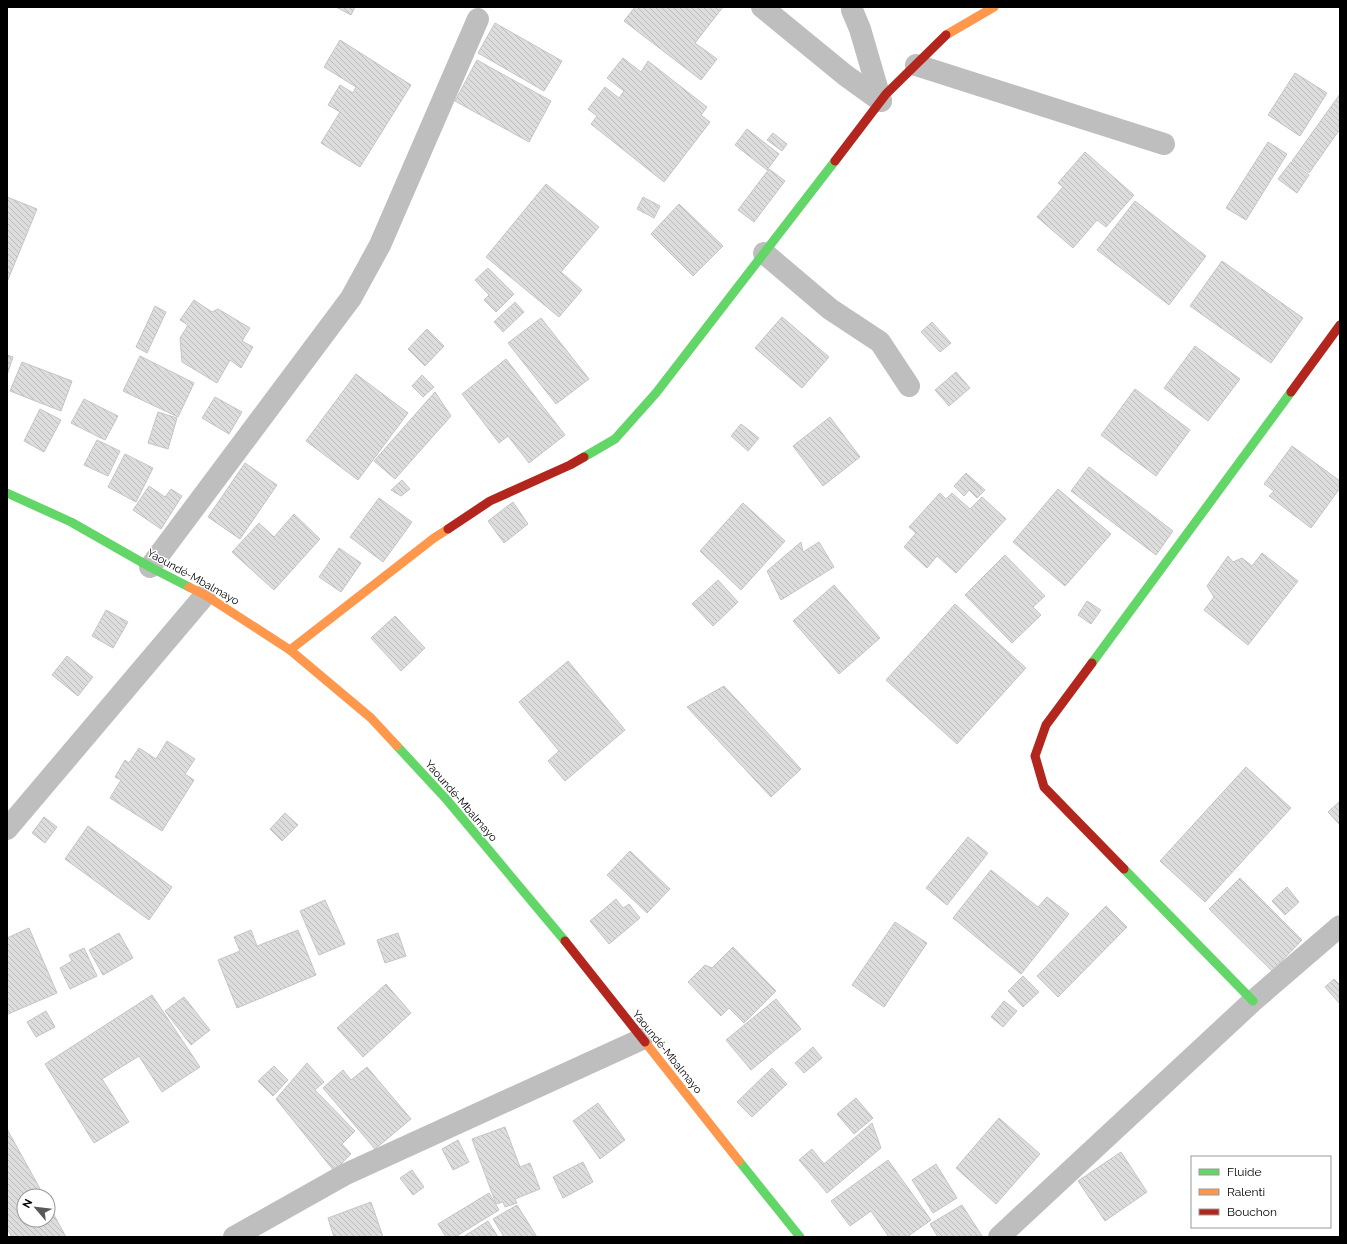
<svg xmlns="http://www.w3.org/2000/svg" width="1347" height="1244" font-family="Raleway,sans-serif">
<defs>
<pattern id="building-back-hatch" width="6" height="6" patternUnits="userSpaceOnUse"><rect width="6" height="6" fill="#ddd"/><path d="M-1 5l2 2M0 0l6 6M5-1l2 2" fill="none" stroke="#bcbcbc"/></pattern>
</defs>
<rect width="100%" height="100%" fill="#fff"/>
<g fill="url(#building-back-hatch)" stroke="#c5c5c5">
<path d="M336,7H355L351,15Z"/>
<path d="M635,7H723L695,43L717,59L701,80L624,21Z"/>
<path d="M495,23L562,61L544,91L478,53Z"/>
<path d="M340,40L411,85L360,167L321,143L340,112L328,105L340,85L353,93L356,87L324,67Z"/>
<path d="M623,58L641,72L648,61L707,107L701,115L710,122L664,182L591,124L597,116L588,109L605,87L619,98L624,91L607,78Z"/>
<path d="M477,60L551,101L529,142L455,101Z"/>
<path d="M1295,73L1327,93L1300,136L1268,115Z"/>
<path d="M1340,94V129L1309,173L1292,161Z"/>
<path d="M747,129L779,154L767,170L735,145Z"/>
<path d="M773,133L787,144L782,151L767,140Z"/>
<path d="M1268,142L1287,154L1246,220L1226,208Z"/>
<path d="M1085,152L1134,195L1106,227L1097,220L1073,248L1037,217L1063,187L1058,183Z"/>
<path d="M1291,162L1309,175L1297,193L1278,179Z"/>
<path d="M769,169L785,181L754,222L738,210Z"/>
<path d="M546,184L599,227L561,272L582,290L559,317L486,257Z"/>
<path d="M7,197L37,209L7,282Z"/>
<path d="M643,197L660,206L654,218L637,209Z"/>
<path d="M1135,201L1206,256L1169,305L1097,250Z"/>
<path d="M679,204L723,246L693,276L651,234Z"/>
<path d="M1222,261L1303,318L1271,363L1190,306Z"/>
<path d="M488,268L514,294L496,312L484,300L489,295L475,280Z"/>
<path d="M194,300L212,312L218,309L250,328L242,341L253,347L241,368L230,360L217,383L182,362L180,338L188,325L180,320Z"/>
<path d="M515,302L524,312L503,332L494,322Z"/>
<path d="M155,306L166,312L147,353L136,347Z"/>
<path d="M782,317L829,357L802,388L755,348Z"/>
<path d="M541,318L589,379L556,404L508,343Z"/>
<path d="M932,322L951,343L940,352L921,332Z"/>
<path d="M427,329L444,346L425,366L408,349Z"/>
<path d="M1195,346L1240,379L1208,421L1164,388Z"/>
<path d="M7,355L13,357L7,375Z"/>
<path d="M140,356L194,383L178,417L123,391Z"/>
<path d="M506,359L565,435L529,463L508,436L499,443L462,394Z"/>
<path d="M22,362L72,381L61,411L10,391Z"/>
<path d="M956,372L970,388L949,406L935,390Z"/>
<path d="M356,374L408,413L358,480L306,441Z"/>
<path d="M422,375L434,387L423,397L412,386Z"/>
<path d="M1135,389L1190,430L1156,476L1101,435Z"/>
<path d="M435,392L451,416L395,479L374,461Z"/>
<path d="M215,397L242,412L229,434L202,418Z"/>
<path d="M84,399L118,416L105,440L71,423Z"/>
<path d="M40,409L61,420L44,452L24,441Z"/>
<path d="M158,412L177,418L168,449L148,443Z"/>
<path d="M830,417L860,457L823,486L793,446Z"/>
<path d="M741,424L759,438L748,451L731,436Z"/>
<path d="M97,440L120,451L108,476L84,465Z"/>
<path d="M1292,446L1340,481V488L1311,528L1269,496L1274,491L1264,484Z"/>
<path d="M125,454L153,468L136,502L108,487Z"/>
<path d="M245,463L277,485L240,539L208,517Z"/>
<path d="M1089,467L1173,531L1156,555L1071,491Z"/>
<path d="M966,473L985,490L977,498L969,490L964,496L954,486Z"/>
<path d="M402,480L410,489L401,496L391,490Z"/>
<path d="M149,486L165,497L171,489L182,496L161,529L133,510Z"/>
<path d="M1058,489L1111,534L1065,586L1013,542Z"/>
<path d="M940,493L946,499L952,493L970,509L982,497L1006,519L956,573L937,556L927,568L904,547L916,533L909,527Z"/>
<path d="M379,498L412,522L383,562L350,537Z"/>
<path d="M513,502L528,524L504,543L488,521Z"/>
<path d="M743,503L785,541L741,590L700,551Z"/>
<path d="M294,514L320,539L274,590L232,552L259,523L274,537Z"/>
<path d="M801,542L803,552L819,542L834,567L781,600L767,571Z"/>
<path d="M339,548L361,563L341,592L319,577Z"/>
<path d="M1262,553L1298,581L1248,645L1204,610L1214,597L1207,586L1228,556L1233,562L1242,558L1252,566Z"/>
<path d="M1005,555L1045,596L1033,607L1041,615L1012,643L965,595Z"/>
<path d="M718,580L738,602L713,626L692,604Z"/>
<path d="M834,585L880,638L839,674L793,621Z"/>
<path d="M1087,601L1101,610L1091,624L1078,615Z"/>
<path d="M955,604L1026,668L957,744L886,680Z"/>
<path d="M106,610L128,622L113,648L92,636Z"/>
<path d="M395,616L425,648L401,671L371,638Z"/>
<path d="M67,656L93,677L78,696L52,675Z"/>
<path d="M568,661L625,730L565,781L548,761L559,751L519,702Z"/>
<path d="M724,686L801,769L771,797L687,707Z"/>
<path d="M167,741L195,759L185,774L194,780L162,831L110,798L121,780L115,777L125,760L129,763L139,748L156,759Z"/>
<path d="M1246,767L1291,808L1205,902L1160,861Z"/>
<path d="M1340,801V825L1328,812Z"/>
<path d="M285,813L298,825L282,841L270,829Z"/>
<path d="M44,817L57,827L45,843L32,833Z"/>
<path d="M88,826L172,887L149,920L65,859Z"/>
<path d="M968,837L988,853L947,905L926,888Z"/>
<path d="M630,851L670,889L647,913L607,875Z"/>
<path d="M991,870L1038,907L1047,897L1069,914L1021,974L953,918Z"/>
<path d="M1240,878L1302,940L1272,971L1209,909Z"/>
<path d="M1287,887L1299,902L1285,915L1272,901Z"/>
<path d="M616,899L623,908L629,904L640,918L609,944L590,921Z"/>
<path d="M325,900L345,944L319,955L300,911Z"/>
<path d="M1106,906L1127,927L1058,997L1037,976Z"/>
<path d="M895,922L927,943L884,1007L852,985Z"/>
<path d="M29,928L57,993L8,1014L7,1012V938Z"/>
<path d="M251,930L257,946L298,930L316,975L237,1008L218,960L240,951L234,937Z"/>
<path d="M119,933L133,958L103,975L89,950Z"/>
<path d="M398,933L406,956L385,963L377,940Z"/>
<path d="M733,947L776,991L744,1023L729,1008L721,1016L688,982L705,965L712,968Z"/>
<path d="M84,948L97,976L70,989L60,968L72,961L69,955Z"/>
<path d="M1023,976L1039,992L1023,1007L1008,991Z"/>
<path d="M1334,979L1340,985V1004L1325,987Z"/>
<path d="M386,984L411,1013L363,1057L337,1028Z"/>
<path d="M152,995L200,1067L162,1092L139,1056L102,1079L129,1122L94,1143L45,1064Z"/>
<path d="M184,997L210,1030L191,1045L165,1011Z"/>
<path d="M776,999L801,1029L751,1070L726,1040Z"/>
<path d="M1004,1001L1017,1011L1003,1027L991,1017Z"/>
<path d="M46,1011L55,1027L36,1037L27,1022Z"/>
<path d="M813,1047L822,1058L804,1073L795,1063Z"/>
<path d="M307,1063L324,1082L315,1090L355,1131L342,1144L351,1154L334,1171L276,1099Z"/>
<path d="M274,1066L288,1080L273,1096L258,1081Z"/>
<path d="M367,1067L411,1119L375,1149L323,1088L343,1070L351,1080Z"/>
<path d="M772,1068L787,1084L752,1117L737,1102Z"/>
<path d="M856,1098L873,1118L854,1134L837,1114Z"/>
<path d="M598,1103L625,1140L600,1159L573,1121Z"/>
<path d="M999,1118L1040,1154L996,1204L956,1168Z"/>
<path d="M872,1123L881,1148L827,1193L799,1160L812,1149L824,1164Z"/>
<path d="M505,1127L520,1167L530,1163L540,1189L515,1199L517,1203L505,1207L503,1202L496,1204L472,1139Z"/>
<path d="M7,1129L44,1196H24V1220H48V1204L66,1237H12L7,1229Z"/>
<path d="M458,1140L469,1162L453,1170L442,1149Z"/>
<path d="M1121,1152L1147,1192L1105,1221L1078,1181Z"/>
<path d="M888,1160L931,1220L907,1237H889L871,1211L850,1226L831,1201Z"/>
<path d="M583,1162L593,1182L563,1198L553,1177Z"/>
<path d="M936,1164L957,1198L933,1213L912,1180Z"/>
<path d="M412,1170L424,1187L413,1195L400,1178Z"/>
<path d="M489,1193L499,1210L455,1237H446L438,1224Z"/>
<path d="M371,1202L383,1237H334L328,1218Z"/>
<path d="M517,1205L537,1237H504L493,1219Z"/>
<path d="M962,1205L982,1236L938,1237L930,1224Z"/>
<path d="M488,1221L498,1237H463Z"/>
</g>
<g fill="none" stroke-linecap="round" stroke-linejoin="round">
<g stroke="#bebebe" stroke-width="22">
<path d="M762,7L845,75L881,101"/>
<path d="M852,7V10L860,29L881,101"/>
<path d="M916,65L1164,144"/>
<path d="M764,253L830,309L880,342L909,386"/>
<path d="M150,567L351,298L380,245L478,19"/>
<path d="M7,829L205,595"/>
<path d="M234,1237L346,1174L642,1039"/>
<path d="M999,1237L1253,1001L1340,926"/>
</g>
<g stroke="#63d668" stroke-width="9">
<path d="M584,457L615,439L656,393L835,161"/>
<path d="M7,493L71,522L150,567L189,587"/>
<path d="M1092,663L1291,392"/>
<path d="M397,746L447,800L565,941"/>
<path d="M1124,869L1253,1001"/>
<path d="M739,1161L800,1237"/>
</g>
<g stroke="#ff974d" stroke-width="9">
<path d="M946,35L994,7"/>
<path d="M189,587L205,595L290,650L371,718L397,746"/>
<path d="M290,650L434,538L448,529"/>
<path d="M645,1042L739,1161"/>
</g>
<g stroke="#b3261e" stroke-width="9">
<path d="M835,161L886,94L946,35"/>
<path d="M1291,392L1340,325"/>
<path d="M448,529L490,501L570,465L584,457"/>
<path d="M1092,663L1046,725L1035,756L1044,787L1124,869"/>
<path d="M565,941L645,1042"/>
</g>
</g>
<g text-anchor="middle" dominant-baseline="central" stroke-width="3" stroke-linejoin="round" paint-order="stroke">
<g font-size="11" fill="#000" stroke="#fff">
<text transform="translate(193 577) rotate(29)">Yaoundé-Mbalmayo</text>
<text transform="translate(461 801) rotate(49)">Yaoundé-Mbalmayo</text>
<text transform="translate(667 1052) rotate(51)">Yaoundé-Mbalmayo</text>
</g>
</g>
<rect width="1347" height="1244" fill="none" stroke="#000000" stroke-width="16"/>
<rect x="1191" y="1156" width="140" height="72" fill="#ffffff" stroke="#999999"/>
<rect x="1199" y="1169" width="20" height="6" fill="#63d668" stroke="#999999"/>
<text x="1227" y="1176" font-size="12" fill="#000000">Fluide</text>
<rect x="1199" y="1189" width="20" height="6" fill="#ff974d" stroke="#999999"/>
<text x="1227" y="1196" font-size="12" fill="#000000">Ralenti</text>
<rect x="1199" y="1209" width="20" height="6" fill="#b3261e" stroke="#999999"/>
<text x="1227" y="1216" font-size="12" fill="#000000">Bouchon</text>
<g transform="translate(36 1208) rotate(298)"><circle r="19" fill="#ffffff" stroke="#999999"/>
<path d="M0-3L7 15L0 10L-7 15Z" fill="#595959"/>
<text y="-6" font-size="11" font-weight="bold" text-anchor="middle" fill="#000000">N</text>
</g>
</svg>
